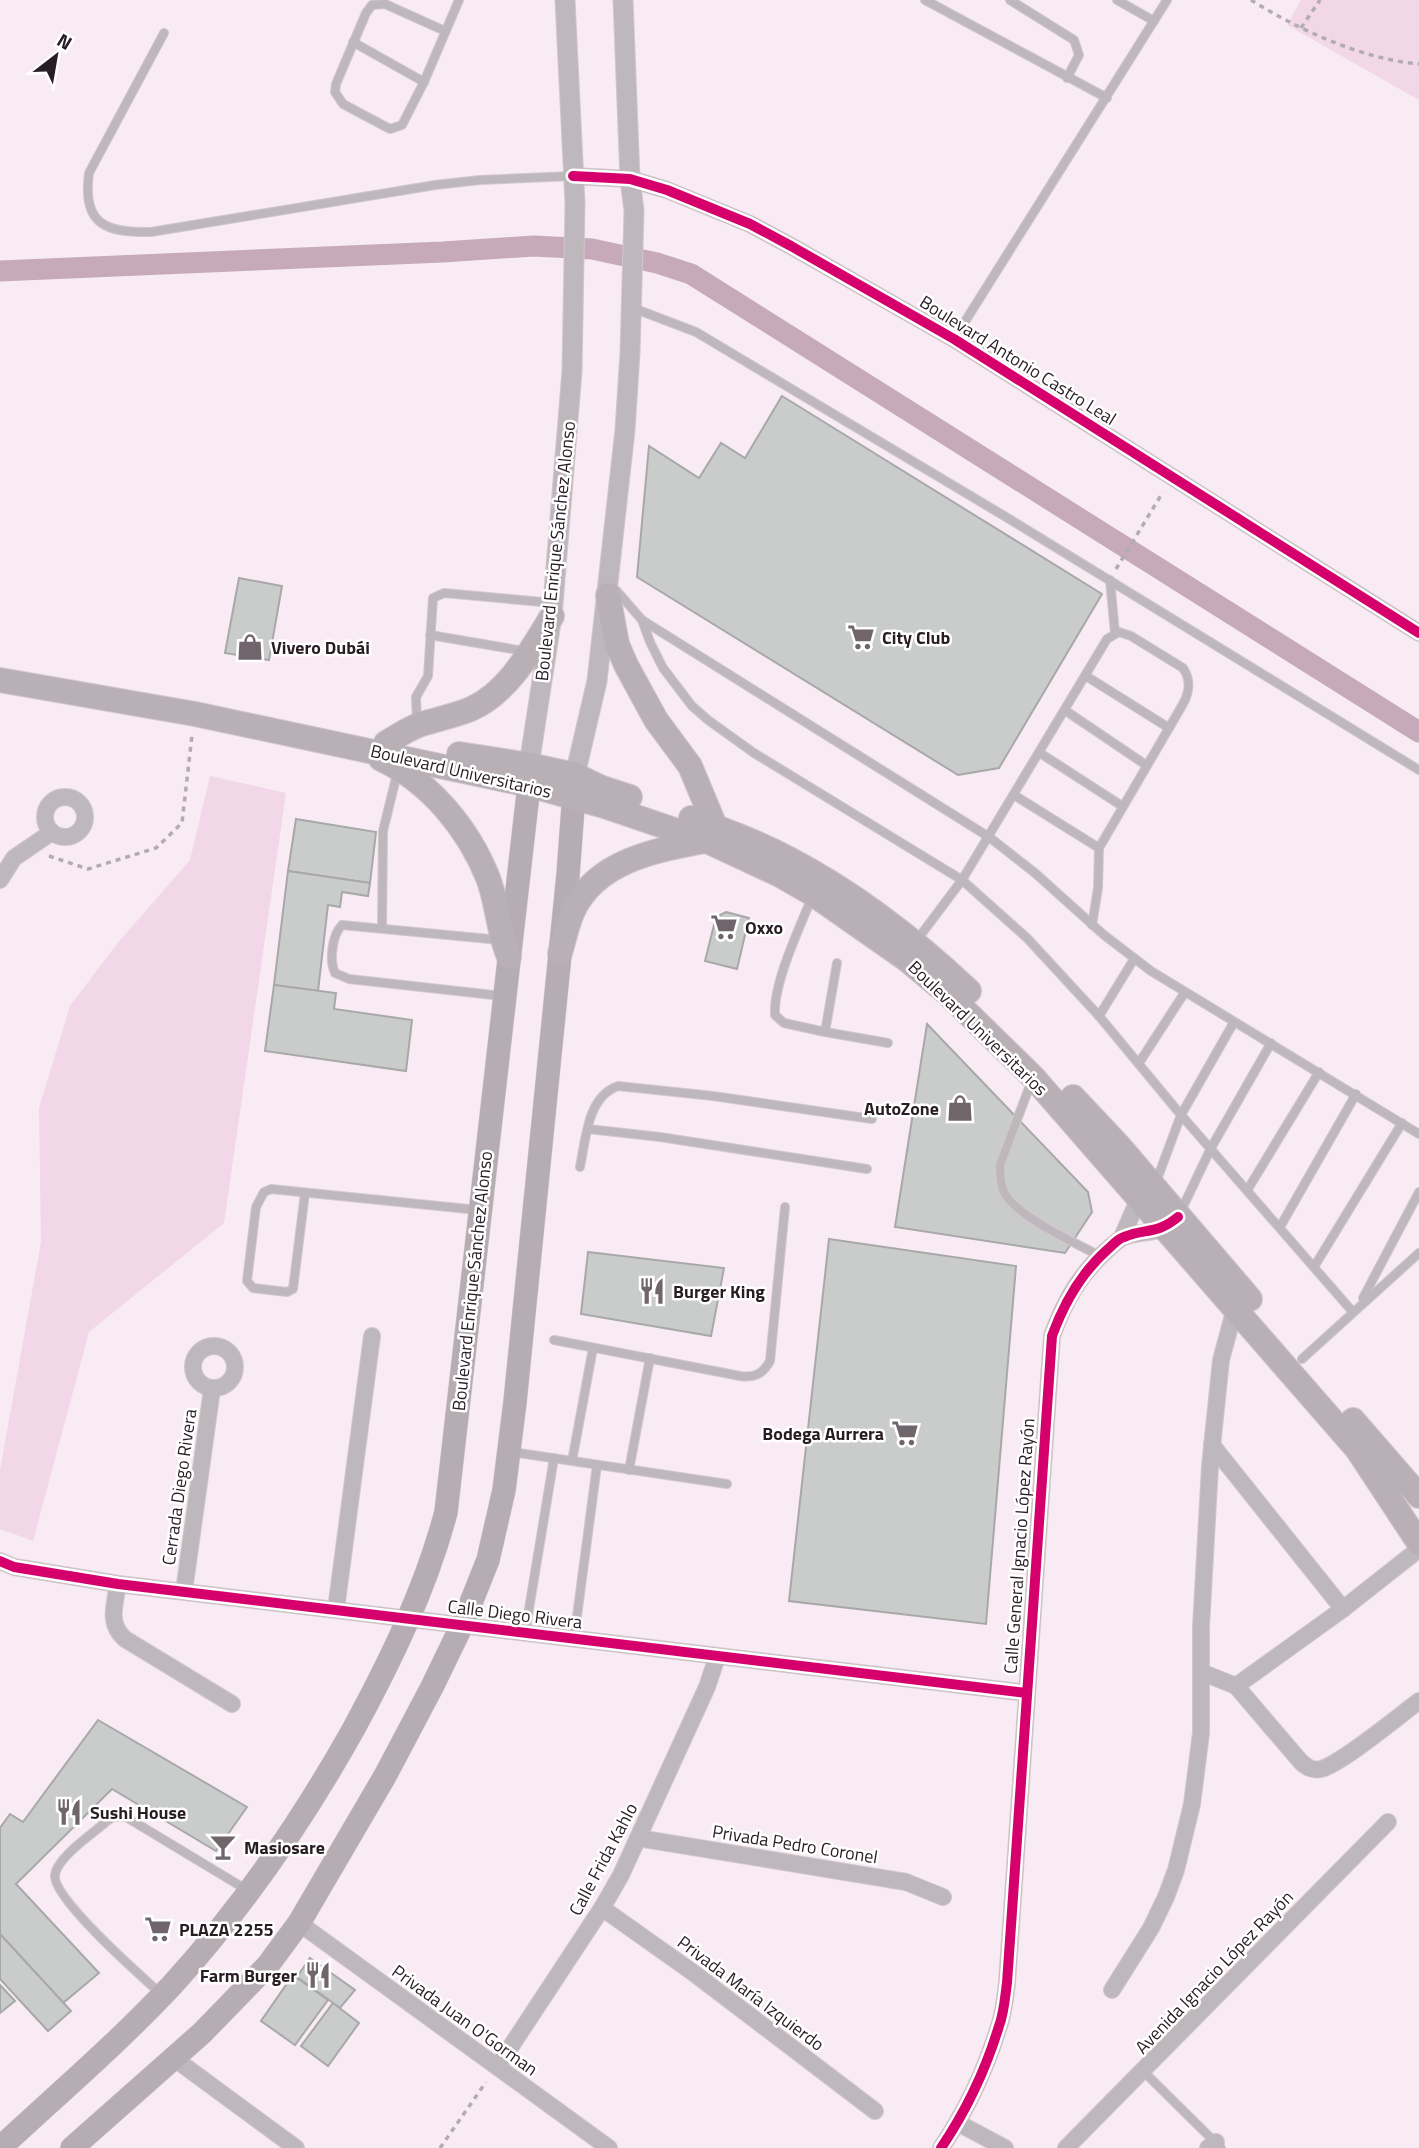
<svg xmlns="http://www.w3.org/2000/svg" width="1419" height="2148" font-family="'Titillium Web',sans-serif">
<rect width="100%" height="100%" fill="#f8ebf3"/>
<g fill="#f1d7e7">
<path d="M1301,0H1419V100L1287,25Z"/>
<path d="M210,776L286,793L224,1223L89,1332L33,1541L0,1529V1470L41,1242L39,1108L70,1006L116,945L190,860Z"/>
</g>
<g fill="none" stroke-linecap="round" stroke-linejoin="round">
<path stroke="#c6aaba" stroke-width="21" d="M0,271L443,252L534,246L592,249L657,263L691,274L1419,732"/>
</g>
<g fill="#cacccb" stroke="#a8a8a8" stroke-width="2">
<path d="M782,396L1102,594L999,768L958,775L637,577L649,446L699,478L721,443L745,458Z"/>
<path d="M239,578L282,586L269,660L225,653Z"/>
<path d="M296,819L376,832L370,883L288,871Z"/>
<path d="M288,871L370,883L368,896L342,892L340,907L328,905L318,991L274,985Z"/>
<path d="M726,912L749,918L737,969L705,961L716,917Z"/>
<path d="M274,985L336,993L334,1009L412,1020L406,1071L265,1051Z"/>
<path d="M927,1024L1088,1192L1092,1212L1065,1253L895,1227Z"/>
<path d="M829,1239L1016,1266L986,1624L789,1601Z"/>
<path d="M588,1252L724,1268L711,1336L581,1314Z"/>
<path d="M98,1720L247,1807L216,1851L112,1789L16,1884L99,1973L63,2003L0,1934V1828L10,1814L23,1822Z"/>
<path d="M0,1934L71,2011L48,2031L0,1979Z"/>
<path d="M310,1958L355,1990L340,2008L297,1977Z"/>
<path d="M293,1975L328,2000L295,2045L261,2021Z"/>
<path d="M0,1985L15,2001L0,2013Z"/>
<path d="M333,2003L359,2023L328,2066L301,2046Z"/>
</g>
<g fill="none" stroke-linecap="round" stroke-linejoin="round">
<defs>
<g id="service">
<path d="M925,0L1107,98"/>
<path d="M1010,0L1074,40L1079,55L1067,78"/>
<path d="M1117,0L1154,21"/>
<path d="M445,31L385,4L372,5L366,13L336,84L335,92L343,104L390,129L402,125L424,82L459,0"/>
<path d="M164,33L89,173C82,224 105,233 151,232L435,185L480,180L573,176"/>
<path d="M353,42L424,82"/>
<path d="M633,308L696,332L1006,517L1419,770"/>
<path d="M954,339L1167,0"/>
<path d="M1110,580L1115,633"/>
<path d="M616,590L642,620"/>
<path d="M430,635L524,651"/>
<path d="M1086,676L1169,728"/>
<path d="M1066,711L1146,765"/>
<path d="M417,722L416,697L428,676L433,598L444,593L553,603"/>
<path d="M1040,753L1122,806"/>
<path d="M1014,795L1099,848"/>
<path d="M812,897C800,927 773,983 775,1015L784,1023L825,1032L837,963"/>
<path d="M382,928L383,831L397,774"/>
<path d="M500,940L342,925C332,935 329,961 335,973L349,979L502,996"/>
<path d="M917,940L962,880L1107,639L1119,632L1131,636L1183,668C1191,680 1190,691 1183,704L1099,848L1098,888L1092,925"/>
<path d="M1099,1016L1134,959"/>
<path d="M825,1032L888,1043"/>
<path d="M1139,1063L1185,992"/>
<path d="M1032,1080L1000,1165C1000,1174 1000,1184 1004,1192C1015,1216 1076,1243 1100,1256"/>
<path d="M588,1129L660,1137L867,1169"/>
<path d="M580,1167C586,1139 587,1097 618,1086L713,1096L872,1119"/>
<path d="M1156,1182L1181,1115L1234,1022"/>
<path d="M1248,1189L1319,1072"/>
<path d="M305,1193L293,1289L287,1292L253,1288L247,1281L256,1207L264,1192L271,1189L478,1210"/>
<path d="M1180,1213L1211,1148L1271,1043"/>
<path d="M1280,1227L1356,1094"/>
<path d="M1314,1267L1402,1123"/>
<path d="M1363,1298L1419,1192"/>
<path d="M1352,1311L1181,1115L1099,1016L1027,938L962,880L754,753L708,720L692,706L663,668L650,642L642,620L989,837L1035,873L1104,935L1151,971L1419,1134"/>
<path d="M554,1340L740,1376C754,1378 763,1374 770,1361L785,1207"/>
<path d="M1302,1359L1419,1253"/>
<path d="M512,1452L727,1484"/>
<path d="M572,1461L593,1348"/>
<path d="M629,1470L650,1358"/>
<path d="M525,1633L554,1458"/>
<path d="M574,1639L597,1465"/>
<path d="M161,1994C142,1977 51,1897 55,1875C57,1857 94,1833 107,1821L113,1817H126L247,1890"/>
<path d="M1143,2071L1221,2148"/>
</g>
<g id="minor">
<path d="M573,176L630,179L667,190L750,224L791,246L954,339L1419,633"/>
<circle cx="65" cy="817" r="20"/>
<path d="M0,880L14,858L52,832"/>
<path d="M1122,1237L1139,1198L1145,1194"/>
<circle cx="214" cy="1367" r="21"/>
<path d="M1212,1445L1343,1609L1236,1686"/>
<path d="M0,1561L14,1567L118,1584L1027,1693"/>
<path d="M118,1584C115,1605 107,1623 125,1639L232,1704"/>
<path d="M184,1591L212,1389"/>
<path d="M336,1609L372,1336"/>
<path d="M1343,1609L1419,1549"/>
<path d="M1201,1672L1236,1686L1301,1762C1307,1767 1312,1771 1321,1769C1341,1764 1399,1716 1419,1701"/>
<path d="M638,1838L906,1882L943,1897"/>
<path d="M602,1908L695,1974L875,2111"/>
<path d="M299,1923L609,2148"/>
<path d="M1112,1990L1151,1928L1166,1897L1176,1870L1192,1804L1201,1733V1627L1210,1466L1221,1360L1235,1308"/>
<path d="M175,2059L296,2148"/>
<path d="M498,2066L602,1908L621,1875L707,1687L717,1657"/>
<path d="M958,2123L1005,2148"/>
<path d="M941,2148C966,2111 986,2069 999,2026C1004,2013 1005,1997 1007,1983L1052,1336C1064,1302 1080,1274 1107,1250C1112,1246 1118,1239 1124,1237C1139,1231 1157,1234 1170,1224"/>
<path d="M1066,2148L1388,1822"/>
<path d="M1208,2148L1216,2142"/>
</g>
<g id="tertiary">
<path d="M529,765L552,616L572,371L575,203L565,0"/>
<path d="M575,775L597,681L625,430L630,353L634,211L630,179L623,0"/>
</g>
<g id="secondary">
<path d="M0,2148C58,2094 119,2042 173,1984C243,1907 302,1821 353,1730C391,1660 426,1588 446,1512L529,785V768"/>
<path d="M72,2148L202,2033L268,1965L299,1923L385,1776L432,1687L462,1625L488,1560L504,1490L515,1402L568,875L575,780"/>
</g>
<g id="primary">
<path d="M608,595L617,644L626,665L656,720L690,766L715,826"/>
<path d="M0,680L195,714L529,785L604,806L707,841L780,875L813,894L906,959L947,993L1033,1077L1357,1449L1419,1543"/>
<path d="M386,743C396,737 408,729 419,725C437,719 454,716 471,709C509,692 531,650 552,616"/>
<path d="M459,754L529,765L575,775L602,788L630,797"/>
<path d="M381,759C430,782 468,828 488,878C498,904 498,932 509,957"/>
<path d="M691,818C724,830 758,842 789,859C856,894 915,940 969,991"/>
<path d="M560,953C564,940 567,924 573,911C596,861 656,850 704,841"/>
<path d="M1073,1097L1120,1147L1250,1299"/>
<path d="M1353,1420L1419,1496"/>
</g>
</defs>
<use href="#service" stroke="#d2c7cd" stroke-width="10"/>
<use href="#minor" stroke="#d2c7cd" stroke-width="18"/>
<use href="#tertiary" stroke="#d2c7cd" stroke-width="21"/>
<use href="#secondary" stroke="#d2c7cd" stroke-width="24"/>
<use href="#primary" stroke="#d2c7cd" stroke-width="26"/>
<g stroke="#b2acb0" stroke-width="3.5" stroke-dasharray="5 5" stroke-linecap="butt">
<path d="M1251,0C1299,30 1362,59 1419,64"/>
<path d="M1301,28L1320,0"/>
<path d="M1116,569L1163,492"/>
<path d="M49,856L88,869L156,848L182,823L192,735"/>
<path d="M440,2148L486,2082"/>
</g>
<use href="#service" stroke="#beb7bb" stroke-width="8"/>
<use href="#minor" stroke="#beb7bb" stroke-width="16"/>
<use href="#tertiary" stroke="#beb7bb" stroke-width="19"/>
<use href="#secondary" stroke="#b5adb2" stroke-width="23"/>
<use href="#primary" stroke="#b8b0b5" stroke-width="24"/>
<defs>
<g id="cycleway">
<path d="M573,176L630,179L667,190L750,224L791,246L954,339L1419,633"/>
<path d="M0,1561L14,1567L118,1584L1027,1693"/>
<path d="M941,2148C966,2111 986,2069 999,2026C1004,2013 1005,1997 1007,1983L1052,1336C1064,1303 1080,1274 1107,1250C1112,1246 1117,1239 1124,1237C1146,1228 1156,1235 1178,1217"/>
</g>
</defs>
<use href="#cycleway" stroke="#fff" stroke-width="15"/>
<use href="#cycleway" stroke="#d6006c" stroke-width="10"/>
</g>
<defs>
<symbol id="supermarket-bare" viewBox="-9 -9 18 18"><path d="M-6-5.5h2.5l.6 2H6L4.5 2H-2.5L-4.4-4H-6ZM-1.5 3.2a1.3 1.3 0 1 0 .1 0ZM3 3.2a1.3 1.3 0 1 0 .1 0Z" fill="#71656c" stroke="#fff" stroke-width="2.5" paint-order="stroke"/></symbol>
<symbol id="shop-bare" viewBox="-9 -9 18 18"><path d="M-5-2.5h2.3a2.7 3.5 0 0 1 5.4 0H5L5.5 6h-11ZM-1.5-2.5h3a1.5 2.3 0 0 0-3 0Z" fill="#71656c" stroke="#fff" stroke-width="2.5" paint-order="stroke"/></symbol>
<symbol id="restaurant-bare" viewBox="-9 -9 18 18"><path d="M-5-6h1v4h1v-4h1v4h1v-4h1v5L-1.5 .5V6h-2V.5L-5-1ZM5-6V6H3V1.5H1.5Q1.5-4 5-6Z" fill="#71656c" stroke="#fff" stroke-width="2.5" paint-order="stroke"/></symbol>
<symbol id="bar-bare" viewBox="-9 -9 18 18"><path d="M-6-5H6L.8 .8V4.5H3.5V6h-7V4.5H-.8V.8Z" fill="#71656c" stroke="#fff" stroke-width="2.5" paint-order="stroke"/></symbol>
</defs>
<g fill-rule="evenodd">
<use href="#supermarket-bare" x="842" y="618" width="38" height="38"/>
<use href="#shop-bare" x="231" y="628" width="38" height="38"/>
<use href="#supermarket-bare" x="705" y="908" width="38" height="38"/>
<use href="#shop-bare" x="941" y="1089" width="38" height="38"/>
<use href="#restaurant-bare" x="633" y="1272" width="38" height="38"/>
<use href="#supermarket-bare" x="886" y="1414" width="38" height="38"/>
<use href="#restaurant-bare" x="50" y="1793" width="38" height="38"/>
<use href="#bar-bare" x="204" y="1828" width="38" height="38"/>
<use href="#supermarket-bare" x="139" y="1910" width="38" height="38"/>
<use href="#restaurant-bare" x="299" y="1956" width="38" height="38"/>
</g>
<g text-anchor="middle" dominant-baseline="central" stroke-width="5" stroke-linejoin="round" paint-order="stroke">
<g font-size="18" fill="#291d24" stroke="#fff">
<text transform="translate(1018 360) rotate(32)">Boulevard Antonio Castro Leal</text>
<text transform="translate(555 551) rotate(-84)">Boulevard Enrique Sánchez Alonso</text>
<text transform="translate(461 771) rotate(13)">Boulevard Universitarios</text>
<text transform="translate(978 1028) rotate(44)">Boulevard Universitarios</text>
<text transform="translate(472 1281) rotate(-84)">Boulevard Enrique Sánchez Alonso</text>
<text transform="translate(179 1487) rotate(-82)">Cerrada Diego Rivera</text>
<text transform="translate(1019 1546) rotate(-86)">Calle General Ignacio López Rayón</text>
<text transform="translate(515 1614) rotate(7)">Calle Diego Rivera</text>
<text transform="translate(795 1844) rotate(9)">Privada Pedro Coronel</text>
<text transform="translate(603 1859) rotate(-62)">Calle Frida Kahlo</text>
<text transform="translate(1214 1972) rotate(-46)">Avenida Ignacio López Rayón</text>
<text transform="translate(751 1993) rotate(37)">Privada María Izquierdo</text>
<text transform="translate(465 2020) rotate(36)">Privada Juan O'Gorman</text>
</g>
<g font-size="18" font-weight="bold" fill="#291d24" stroke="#fff" text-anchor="start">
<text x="882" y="637">City Club</text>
<text x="271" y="647">Vivero Dubái</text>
<text x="745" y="927">Oxxo</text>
<text x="939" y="1108" text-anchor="end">AutoZone</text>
<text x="673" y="1291">Burger King</text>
<text x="884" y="1433" text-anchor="end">Bodega Aurrera</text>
<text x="90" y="1812">Sushi House</text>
<text x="244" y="1847">Masiosare</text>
<text x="179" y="1929">PLAZA 2255</text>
<text x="297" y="1975" text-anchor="end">Farm Burger</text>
</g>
</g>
<g transform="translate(56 56) rotate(31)" stroke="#ffffff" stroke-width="5" paint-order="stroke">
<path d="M0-5L12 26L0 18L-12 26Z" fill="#291d24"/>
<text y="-10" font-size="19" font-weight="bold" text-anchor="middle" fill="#291d24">N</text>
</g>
</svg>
